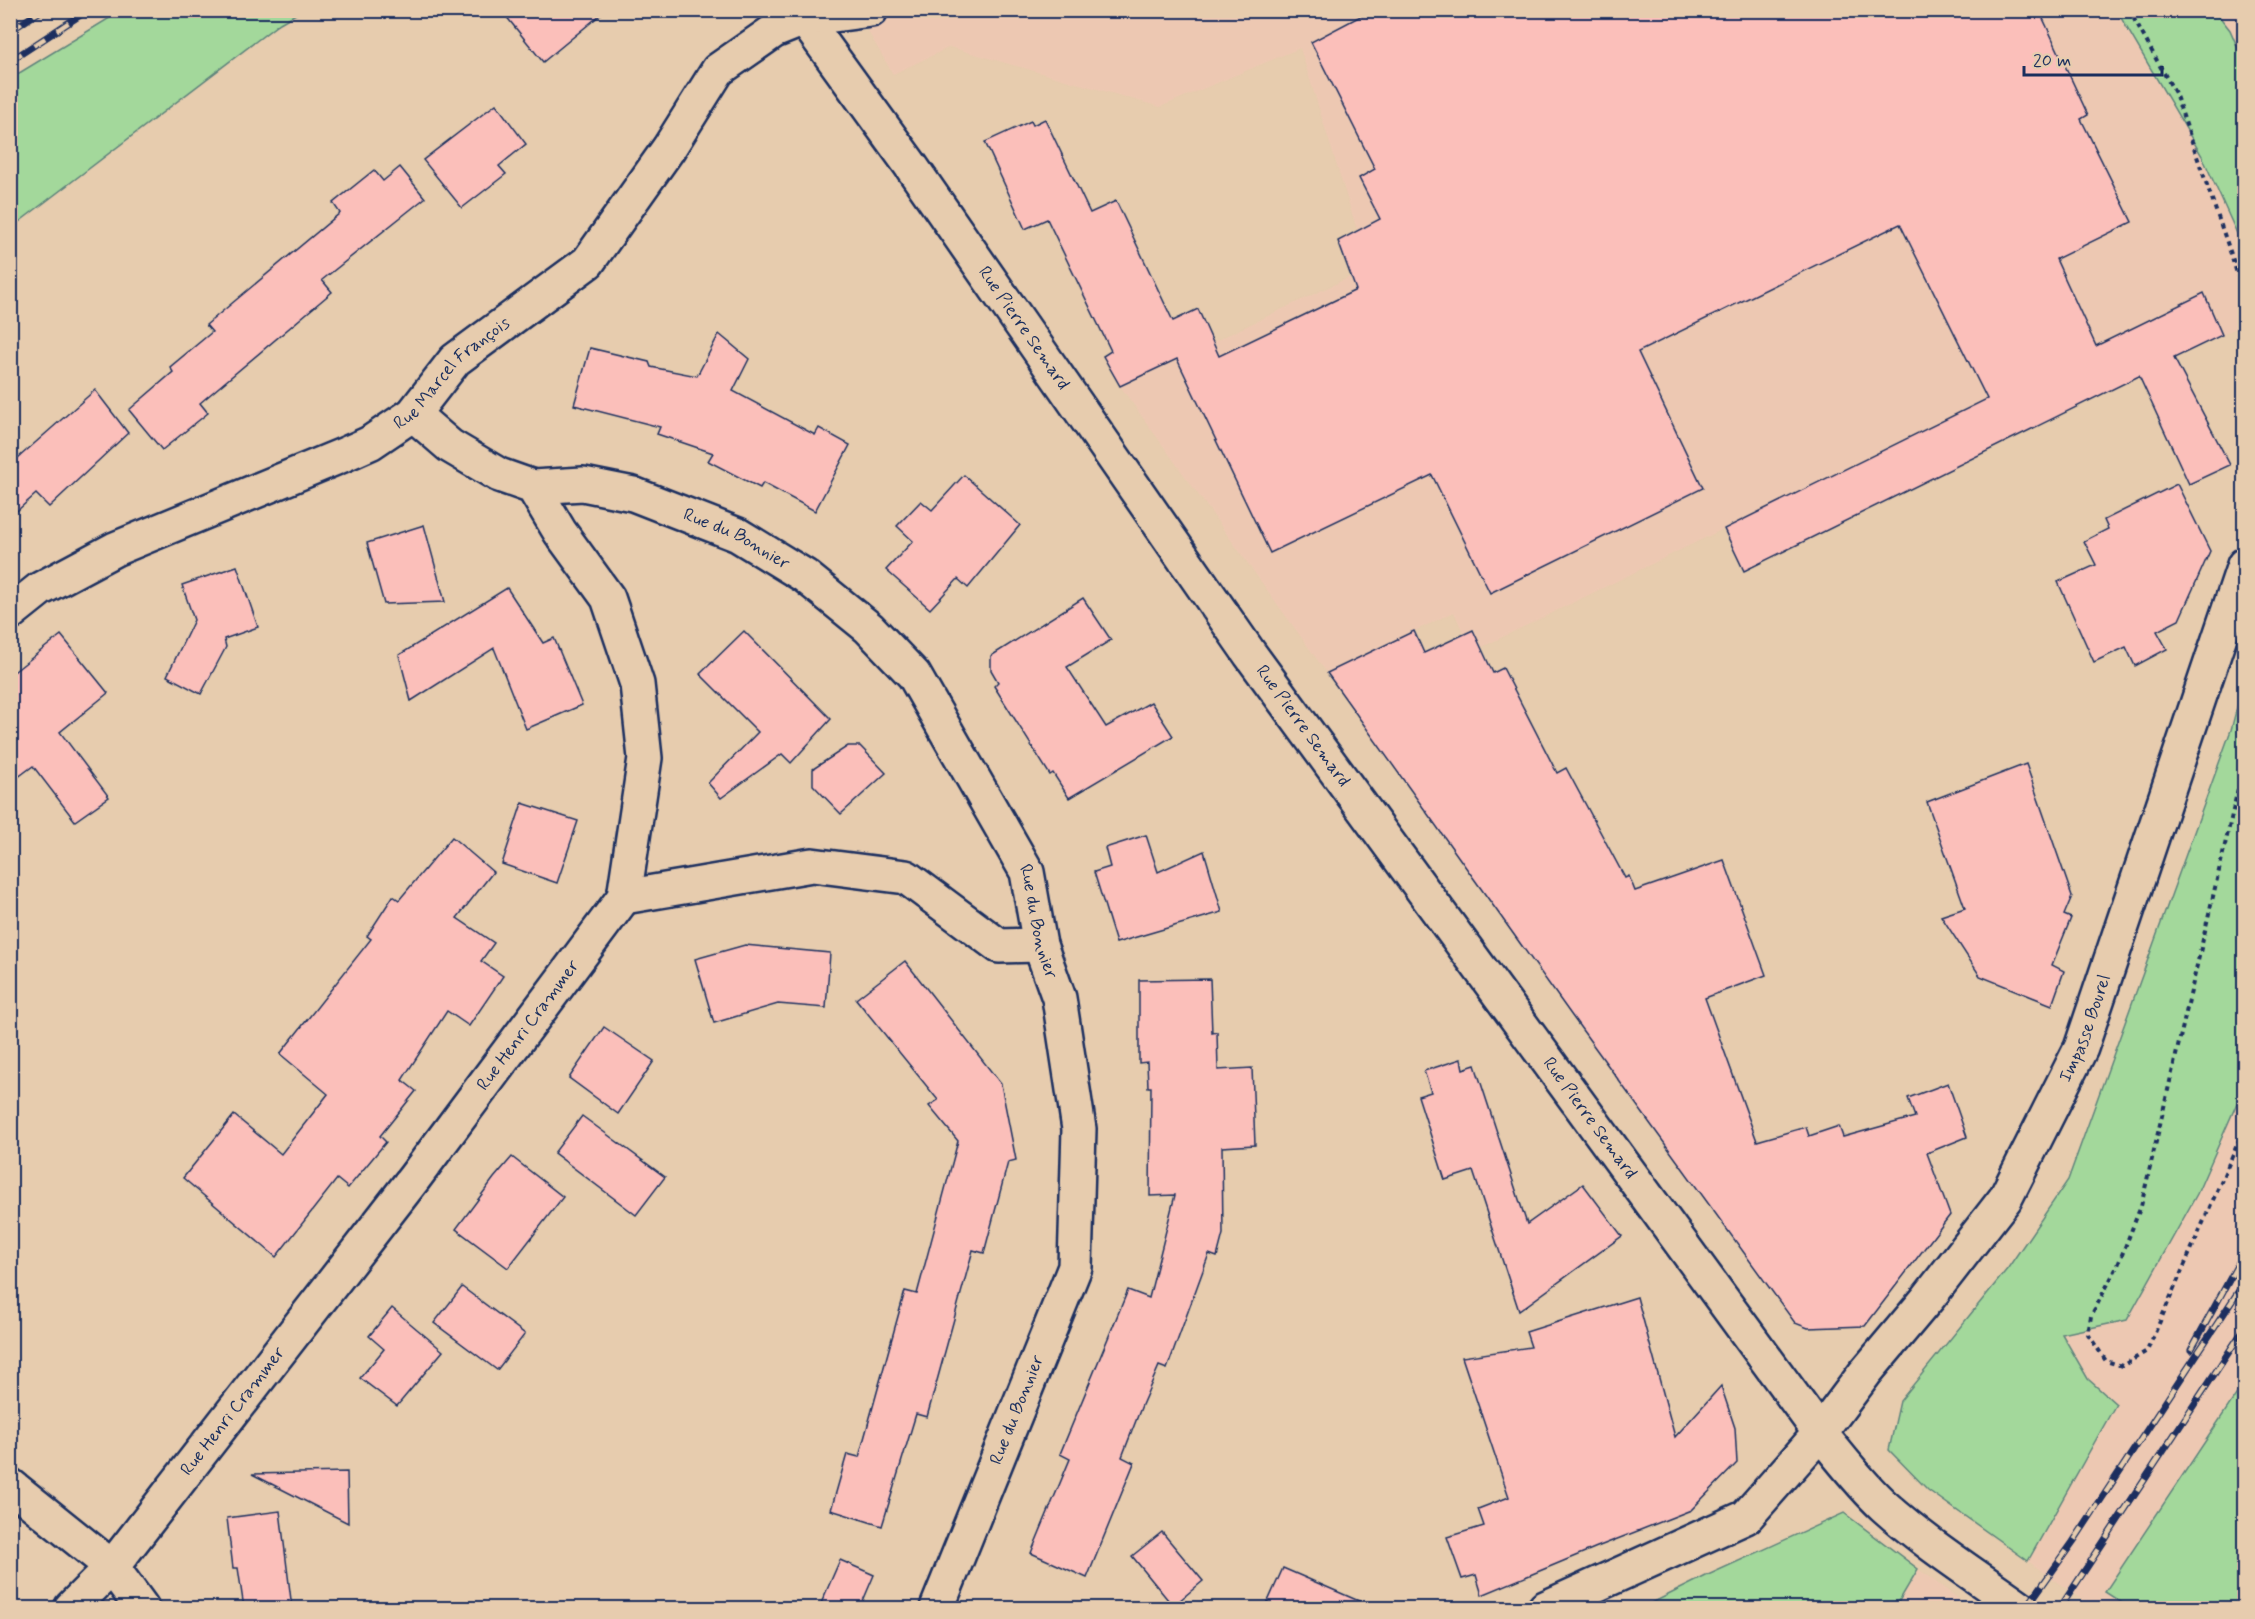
<svg xmlns="http://www.w3.org/2000/svg" width="2255" height="1619" font-family="Mynerve,sans-serif">
<rect width="100%" height="100%" fill="#e7ccae"/>
<filter id="ink" filterUnits="userSpaceOnUse"><feTurbulence type="fractalNoise" baseFrequency=".0167" numOctaves="2"/><feDisplacementMap in="SourceGraphic" scale="12" xChannelSelector="R" yChannelSelector="G"/><feConvolveMatrix kernelMatrix="1 2 1 2 8 2 1 2 1" color-interpolation-filters="sRGB"/></filter>
<g filter="url(#ink)">
<g fill="#edc8b2">
<path d="M856,11H2244V324L1744,571L1723,529L1472,652L1454,612L1327,673L1120,386L1369,268L1300,48L1160,107L950,47L893,74Z"/>
<path d="M2244,681V1608H2094L1928,1490L1889,1450L1900,1401L2008,1268L2068,1180L2231,730Z"/>
<path d="M1918,1569L1971,1608H1895Z"/>
</g>
<g fill="#a3d89b" stroke="#5f847c" stroke-width="1.5">
<path d="M121,11H301L280,23L11,228V78Z"/>
<path d="M2117,11H2215L2230,30L2244,62V249L2202,156Z"/>
<path d="M2244,681V1087L2197,1194L2127,1320L2062,1334L2088,1379L2116,1404L2028,1561L1928,1490L1889,1450L1900,1401L2008,1268L2068,1180L2231,730Z"/>
<path d="M2244,1383V1608H2130L2105,1592Z"/>
<path d="M1844,1513L1918,1569L1895,1608H1642L1708,1575Z"/>
</g>
<g fill="#fbbfba" stroke="#1b2f5e" stroke-width="1.5">
<path d="M501,10H606L543,62Z"/>
<path d="M1372,10H2039L2088,115L2081,119L2132,222L2056,259L2096,346L2204,293L2222,335L2174,358L2230,465L2189,484L2139,376L1744,571L1724,529L1987,399L1900,224L1638,352L1703,488L1490,593L1432,475L1270,553L1177,359L1120,386L1103,356L1111,351L1047,219L1025,229L985,142L1031,121L1033,125L1045,119L1090,213L1116,201L1173,321L1198,309L1219,356L1356,290L1338,241L1380,219L1359,178L1375,169L1311,42Z"/>
<path d="M496,104L526,144L499,166L506,174L462,208L423,160Z"/>
<path d="M400,167L425,198L322,280L332,292L200,403L208,413L162,450L129,410L173,372L170,367L212,332L206,325L340,213L333,203L374,170L383,181Z"/>
<path d="M719,334L749,359L733,391L815,435L819,428L850,445L815,511L763,483L760,488L708,461L713,453L657,434L660,427L574,405L590,348L649,362L651,367L697,376Z"/>
<path d="M95,390L128,433L49,507L36,494L10,517V465Z"/>
<path d="M964,475L1020,525L968,588L958,579L930,609L886,570L913,541L897,526L921,501L932,510Z"/>
<path d="M2177,484L2210,551L2179,620L2157,631L2167,649L2135,666L2126,647L2094,662L2058,582L2096,565L2084,541L2108,529L2104,520Z"/>
<path d="M424,525L445,602L384,604L367,543Z"/>
<path d="M237,566L258,627L224,639L226,647L201,694L167,676L194,620L182,585Z"/>
<path d="M507,588L543,643L554,638L582,705L526,729L494,648L411,701L399,655Z"/>
<path d="M1083,598L1111,640L1067,667L1106,727L1151,702L1173,736L1069,798L1053,773L1050,775L994,686L998,682L991,670V656Z"/>
<path d="M1473,630L1493,673L1503,668L1557,773L1566,768L1625,878L1629,876L1635,891L1724,860L1766,975L1705,998L1757,1141L1806,1127L1809,1136L1839,1126L1843,1137L1915,1117L1908,1098L1948,1083L1967,1137L1927,1153L1950,1215L1865,1326L1808,1328L1795,1323L1572,1016L1327,673L1414,631L1424,653Z"/>
<path d="M744,631L831,719L791,763L782,754L721,798L708,783L758,732L700,674Z"/>
<path d="M61,635L108,693L60,732L109,797L75,821L33,766L10,783V675Z"/>
<path d="M848,746H860L886,773L841,814L813,785V769Z"/>
<path d="M2026,764L2072,896L2064,915L2071,918L2052,965L2064,971L2052,1005L1980,976L1941,916L1965,908L1927,802Z"/>
<path d="M522,803L578,821L557,883L502,864Z"/>
<path d="M1146,835L1158,872L1204,851L1222,912L1116,943L1094,872L1110,867L1105,848Z"/>
<path d="M452,837L493,872L457,918L494,943L481,961L503,976L469,1026L447,1011L402,1080L416,1091L380,1136L386,1142L348,1188L337,1179L276,1257L183,1178L234,1115L281,1154L328,1094L280,1054L371,939L367,936L393,896L399,900Z"/>
<path d="M745,945L830,953L826,1008L778,1004L714,1023L695,959Z"/>
<path d="M905,961L1001,1084L1016,1160L1008,1162L984,1253L973,1250L927,1417L916,1414L882,1526L831,1510L847,1454L859,1457L905,1291L917,1294L958,1141L929,1106L938,1100L856,999Z"/>
<path d="M1210,979L1212,1033L1217,1032L1218,1070L1252,1068L1255,1145L1222,1147L1223,1234L1217,1257L1209,1254L1167,1369L1159,1366L1142,1405L1122,1457L1134,1463L1087,1578L1031,1553L1070,1459L1060,1454L1128,1290L1149,1298L1175,1195L1150,1196L1151,1087H1148L1147,1062L1139,1063V980Z"/>
<path d="M604,1027L654,1061L618,1114L569,1078Z"/>
<path d="M1461,1059L1463,1069L1475,1065L1527,1224L1583,1184L1622,1236L1519,1311L1473,1171L1445,1180L1418,1096L1431,1092L1424,1071Z"/>
<path d="M582,1116L665,1177L636,1215L554,1153Z"/>
<path d="M512,1157L563,1197L508,1268L456,1229L494,1178Z"/>
<path d="M462,1287L525,1334L497,1370L434,1323Z"/>
<path d="M1637,1297L1675,1437L1721,1386L1735,1428L1737,1463L1691,1510L1597,1547L1482,1595L1476,1575L1462,1579L1447,1537L1484,1526L1478,1509L1509,1497L1462,1357L1531,1347L1526,1332Z"/>
<path d="M392,1308L443,1351L397,1406L360,1378L384,1349L369,1336Z"/>
<path d="M347,1472L348,1523L252,1474Z"/>
<path d="M280,1511L292,1608H244L238,1568H233L227,1518Z"/>
<path d="M1162,1532L1203,1581L1173,1606L1132,1556Z"/>
<path d="M840,1560L874,1575L860,1608H819Z"/>
<path d="M1283,1568L1375,1608H1265Z"/>
</g>
<g fill="none" stroke-linecap="round" stroke-linejoin="round">
<defs>
<g id="minor">
<path id="s1" d="M798,10L909,163L1250,654L1820,1433C1841,1458 1860,1484 1884,1506C1926,1544 1975,1575 2021,1608"/>
<path id="s2" d="M533,487L583,484L633,494L738,535L805,576L869,628L914,675L1027,872L1040,945L1059,998L1079,1129L1075,1267L937,1608"/>
<path id="s3" d="M10,613L40,589L115,549L343,455L370,443L413,414L455,360L588,262L669,148L718,70L774,31L804,19L871,10"/>
<path d="M624,897L812,865L906,877L999,946L1040,945"/>
<path d="M10,1485L112,1567L142,1608"/>
<path id="s4" d="M71,1608L112,1567L415,1177L624,897L645,758L637,684L608,598L560,532L533,487L499,475L450,446L413,414"/>
<path id="s5" d="M1545,1608L1746,1517L1820,1433L1865,1373L1928,1298L2005,1199L2081,1048L2244,565"/>
</g>
</defs>
<use href="#minor" stroke="#1b2f5e" stroke-width="38"/>
<g stroke="#1b2f5e" stroke-width="4" stroke-dasharray="4.5 4.5" stroke-linecap="butt">
<path d="M2129,10L2175,93L2232,257L2244,297"/>
<path d="M2244,763L2141,1206L2118,1265L2091,1316L2088,1334L2106,1361L2122,1366L2147,1351L2244,1129"/>
<path d="M2233,1608L2244,1591"/>
</g>
<use href="#minor" stroke="#e7ccae" stroke-width="33"/>
<defs>
<g id="rail">
<path d="M2243,10L2244,13"/>
<path d="M10,31L42,10"/>
<path d="M10,61L88,10"/>
<path d="M2191,1350L2244,1253"/>
<path d="M2026,1608L2073,1542L2244,1283"/>
<path d="M2060,1608L2244,1329"/>
</g>
</defs>
<use href="#rail" stroke="#1b2f5e" stroke-width="7"/>
<use href="#rail" stroke="#e7ccae" stroke-width="4.5" stroke-dasharray="14" stroke-linecap="butt"/>
</g>
</g>
<g text-anchor="middle" dominant-baseline="central" stroke-width="4.5" stroke-linejoin="round" paint-order="stroke">
<g font-size="18" fill="#1b2f5e" stroke="#e7ccae">
<text stroke="none"><textPath href="#s1" startOffset="390">Rue Pierre Semard</textPath></text>
<text stroke="none"><textPath href="#s3" startOffset="508">Rue Marcel François</textPath></text>
<text stroke="none"><textPath href="#s2" startOffset="214">Rue du Bonnier</textPath></text>
<text stroke="none"><textPath href="#s1" startOffset="876">Rue Pierre Semard</textPath></text>
<text stroke="none"><textPath href="#s2" startOffset="718">Rue du Bonnier</textPath></text>
<text stroke="none"><textPath href="#s4" startOffset="741">Rue Henri Crammer</textPath></text>
<text stroke="none"><textPath href="#s5" startOffset="820">Impasse Bourel</textPath></text>
<text stroke="none"><textPath href="#s1" startOffset="1362">Rue Pierre Semard</textPath></text>
<text transform="translate(1017 1410) rotate(-68)">Rue du Bonnier</text>
<text stroke="none"><textPath href="#s4" startOffset="255">Rue Henri Crammer</textPath></text>
</g>
</g>
<rect width="2255" height="1619" fill="none" stroke="#e7ccae" stroke-width="36"/>
<rect x="18" y="18" width="2219" height="1583" fill="none" stroke="#1b2f5e" stroke-width="2" filter="url(#ink)"/>
<path d="M2024 66v9h138v-9" fill="none" stroke="#1b2f5e" stroke-width="3"/>
<text x="2033" y="66" font-size="18" fill="#1b2f5e" stroke="#e7ccae" stroke-width="4.5" paint-order="stroke">20 m</text>
</svg>
